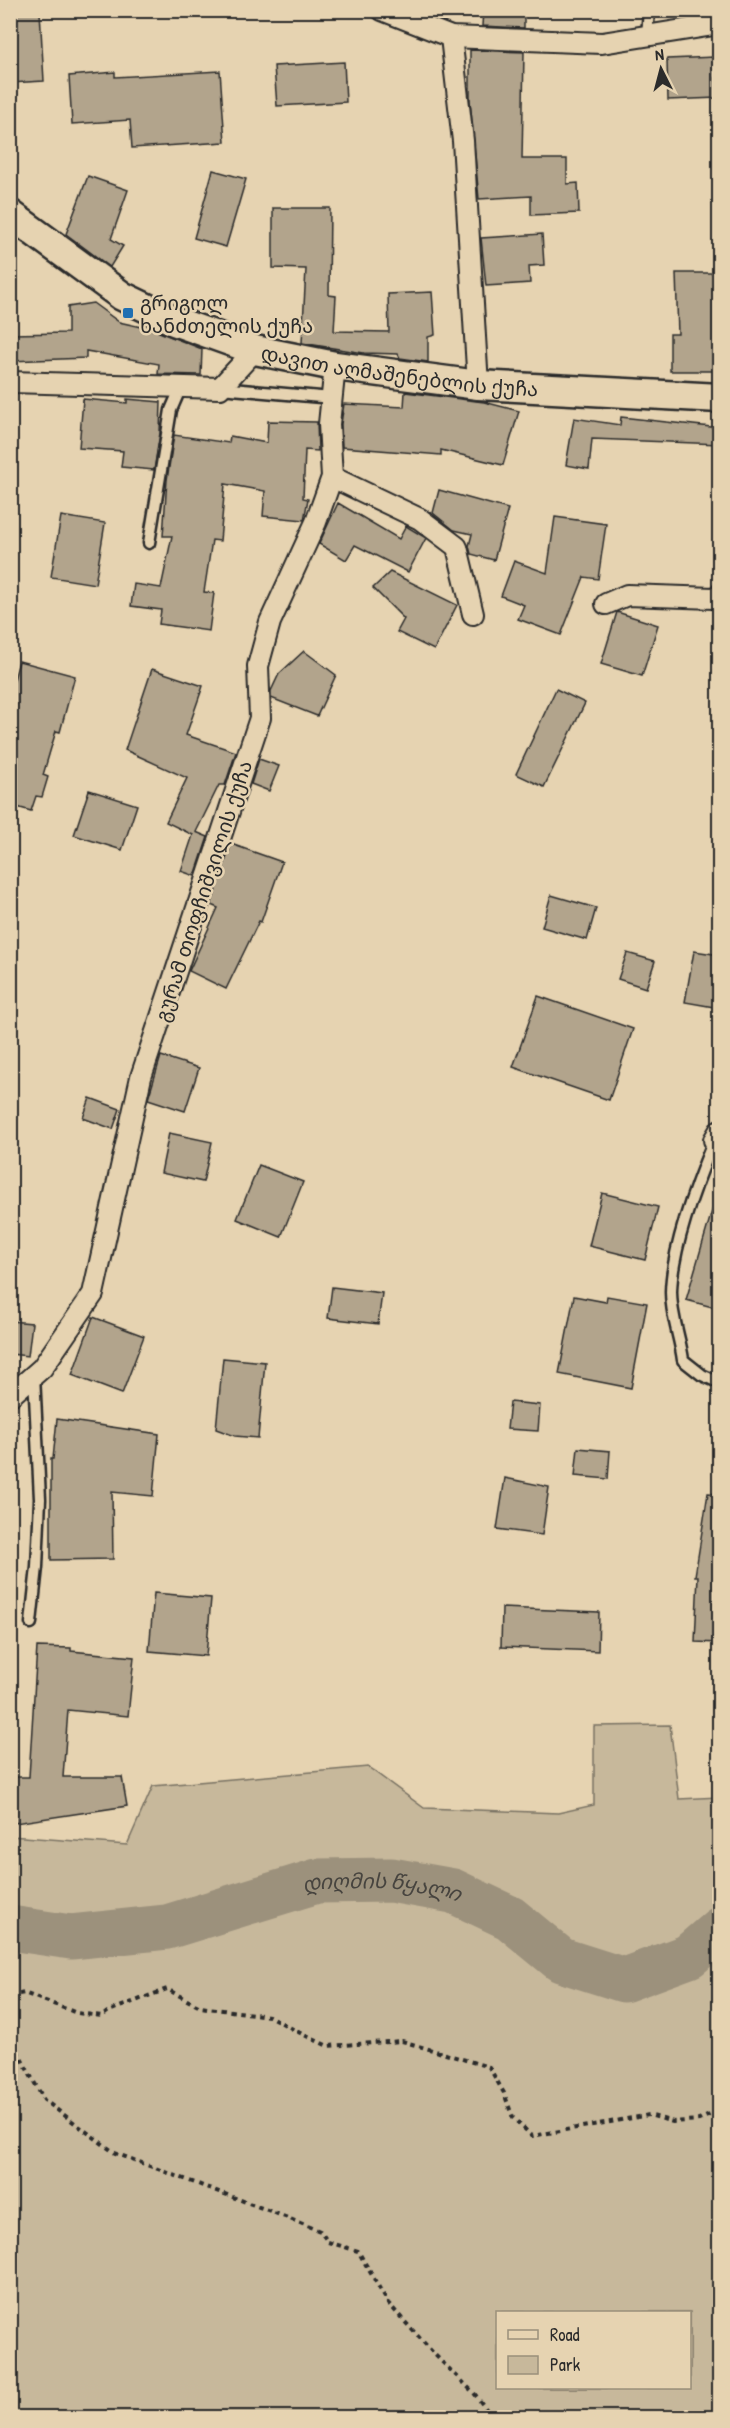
<svg xmlns="http://www.w3.org/2000/svg" width="730" height="2428" font-family="'Patrick Hand','Noto Sans Georgian',sans-serif">
<rect width="100%" height="100%" fill="#e6d3b1"/>
<filter id="ink" filterUnits="userSpaceOnUse"><feTurbulence type="fractalNoise" baseFrequency=".0167" numOctaves="2"/><feDisplacementMap in="SourceGraphic" scale="12" xChannelSelector="R" yChannelSelector="G"/><feConvolveMatrix kernelMatrix="1 2 1 2 8 2 1 2 1" color-interpolation-filters="sRGB"/></filter>
<g filter="url(#ink)">
<path fill="#c7b89b" stroke="#797263" stroke-width="1.5" fill-rule="evenodd" d="M670,1725L679,1799L719,1797V2417H11V1836L127,1845L153,1786L368,1767L424,1808L558,1813L594,1805V1726ZM498,2312H690V2388H498Z"/>
<g fill="none" stroke-linecap="round" stroke-linejoin="round">
<path stroke="#9c917c" stroke-width="45" id="s1" d="M10,1928L71,1937L167,1927L317,1881L391,1880L453,1891L510,1918L561,1960L624,1980L689,1956L720,1929"/>
</g>
<g fill="#b2a48c" stroke="#2b2b2b" stroke-width="1.5">
<path d="M483,10H524V28L482,26Z"/>
<path d="M40,12L44,81L10,83V14Z"/>
<path d="M470,50L524,52L522,159H567V184L578,183L579,213L531,215V196L479,199L470,100Z"/>
<path d="M715,57L717,98L668,100L667,59Z"/>
<path d="M344,62L346,102L277,106L274,66Z"/>
<path d="M220,71L225,142L132,148L130,120L72,124L69,76L115,72V77Z"/>
<path d="M213,170L246,179L226,247L194,238Z"/>
<path d="M88,176L128,190L111,239L123,246L110,267L66,234Z"/>
<path d="M273,208H330L329,295L336,296L334,331L389,332L388,294L432,292L435,335L428,337V362L400,358L398,354L364,353L302,343L306,269L273,268Z"/>
<path d="M542,234L544,265L529,266L530,283L486,286L481,238Z"/>
<path d="M676,273H719L720,371H670V334H678Z"/>
<path d="M93,303L119,322L154,330L202,349L201,375L158,374L159,364L86,351V358L10,361V334L68,333V307Z"/>
<path d="M405,392L484,402L519,411L503,465L441,450V455L342,447L341,424L344,404L404,407Z"/>
<path d="M83,399L127,403V399L161,402L160,433L154,470L121,467L123,451L79,448Z"/>
<path d="M621,417L720,428V444L592,439L589,469L566,465L574,418L620,425Z"/>
<path d="M268,421L317,422L318,451L305,450L303,498L308,499L304,520L263,516L265,491L225,484L220,541L212,540L204,592L214,593L209,631L159,624L161,610L131,606L134,584L161,588L172,536H163L167,480L174,435L229,443L230,436L267,443Z"/>
<path d="M439,490L508,509L494,560L471,554L469,546L472,534L454,530L433,513Z"/>
<path d="M338,503L399,539L406,526L426,538L408,572L355,545L346,560L319,544Z"/>
<path d="M61,516L105,523L95,584L51,577Z"/>
<path d="M555,517L606,524L598,579L584,577L561,635L518,619L524,605L501,596L514,561L547,573Z"/>
<path d="M390,572L457,605L434,650L397,632L404,619L373,588Z"/>
<path d="M617,612L658,625L642,676L601,664Z"/>
<path d="M304,651L336,675L317,716L271,698V691L279,674Z"/>
<path d="M19,661L75,676L60,732L56,731L43,775L48,777L42,797L36,796L31,811L10,805V695Z"/>
<path d="M152,669L203,686L186,735L236,752L225,785H219L196,832L208,837L195,876L181,871L193,835L166,822L187,778L125,750Z"/>
<path d="M556,689L585,703L544,787L516,774Z"/>
<path d="M259,759L279,766L269,791L251,784Z"/>
<path d="M89,790L137,805L122,850L74,835Z"/>
<path d="M231,844L282,862L261,922L259,921L226,989L189,971L218,908L211,905Z"/>
<path d="M551,895L596,908L587,940L542,927Z"/>
<path d="M694,951L720,955V1008L685,1002Z"/>
<path d="M627,953L655,961L646,988L618,979Z"/>
<path d="M538,996L633,1029L609,1100L513,1067Z"/>
<path d="M161,1056L199,1068L185,1111L148,1099Z"/>
<path d="M90,1098L120,1109L113,1129L83,1118Z"/>
<path d="M169,1133L212,1142L203,1182L161,1173Z"/>
<path d="M259,1165L303,1182L281,1237L237,1219Z"/>
<path d="M602,1193L658,1207L645,1260L589,1246Z"/>
<path d="M714,1204L720,1205V1309L686,1300Z"/>
<path d="M332,1287L382,1293L378,1324L328,1318Z"/>
<path d="M574,1296L606,1302L607,1296L647,1303L631,1388L559,1374Z"/>
<path d="M93,1317L144,1336L122,1394L72,1375Z"/>
<path d="M10,1321L32,1323L28,1356L10,1354Z"/>
<path d="M223,1358L265,1362L258,1438L235,1436L216,1429Z"/>
<path d="M510,1402L540,1405L538,1431L507,1429Z"/>
<path d="M57,1419L159,1434L153,1496L112,1492L113,1559L51,1560V1459H53Z"/>
<path d="M578,1448L610,1451L608,1479L575,1476Z"/>
<path d="M505,1478L549,1487L542,1535L497,1529Z"/>
<path d="M708,1493L720,1494V1643L695,1642L698,1576H695Z"/>
<path d="M154,1593L211,1598L206,1656L149,1651Z"/>
<path d="M502,1608L599,1612L598,1651L501,1647Z"/>
<path d="M37,1647L71,1648V1651L134,1657L128,1716L68,1710L63,1777H122L127,1806L15,1823L11,1777H29Z"/>
</g>
<g fill="none" stroke-linecap="round" stroke-linejoin="round">
<defs>
<g id="lane">
<path d="M647,36L649,10"/>
<path d="M220,388L332,398"/>
<path d="M149,543L171,410L181,387"/>
<path d="M714,1140C697,1181 672,1248 671,1292C671,1316 680,1337 683,1360L702,1375L720,1383"/>
<path d="M31,1623L37,1567L40,1499L34,1375"/>
</g>
<g id="street">
<path d="M382,10L451,37L602,43L720,24"/>
<path d="M451,37L463,141L478,385"/>
<path d="M10,382L220,388L255,350"/>
<path d="M332,477L420,519L457,547L473,614"/>
<path d="M606,604L627,595L714,598L720,594"/>
<path d="M714,1140L720,1130"/>
<path d="M10,1396L42,1368L93,1294L141,1077L260,718L258,666L270,622L316,522L332,477L329,424L335,366"/>
</g>
<g id="secondary">
<path id="s2" d="M10,214L122,296L174,321L255,350L335,366L478,385L720,398"/>
</g>
</defs>
<use href="#lane" stroke="#2b2b2b" stroke-width="15"/>
<use href="#street" stroke="#2b2b2b" stroke-width="24"/>
<use href="#secondary" stroke="#2b2b2b" stroke-width="33"/>
<g stroke="#2b2b2b" stroke-width="4" stroke-dasharray="4.5 4.5" stroke-linecap="butt">
<path d="M10,1996L24,1993L77,2013L102,2016L109,2011L167,1989L200,2007L269,2016L302,2034L328,2046L402,2041L489,2067L504,2093L513,2118L532,2136L649,2115L673,2122L699,2120L720,2110"/>
<path d="M10,2045L16,2049L44,2100L115,2153L270,2211L320,2231L328,2242L358,2251L388,2303L435,2355L474,2393L489,2413V2418"/>
</g>
<use href="#lane" stroke="#e6d3b1" stroke-width="10"/>
<use href="#street" stroke="#e6d3b1" stroke-width="20"/>
<use href="#secondary" stroke="#e6d3b1" stroke-width="28"/>
</g>
</g>
<rect fill="#1f6fb2" stroke="#e6d3b1" stroke-width="2" x="122" y="307" width="12" height="12" rx="3"/>
<g text-anchor="middle" dominant-baseline="central" stroke-width="5" stroke-linejoin="round" paint-order="stroke">
<g font-size="20" fill="#2b2b2b" stroke="#e6d3b1" text-anchor="start">
<text x="140" y="302">გრიგოლ<tspan x="140" dy="23">ხანძთელის ქუჩა</tspan></text>
</g>
<g font-size="20" fill="#2b2b2b" stroke="#e6d3b1">
<text stroke="none"><textPath href="#s2" startOffset="429">დავით აღმაშენებლის ქუჩა</textPath></text>
<text transform="translate(203 891) rotate(-72)">გურამ თოფჩიშვილის ქუჩა</text>
</g>
<g font-size="21" font-style="italic" fill="#47443f" stroke="#e6d3b1">
<text stroke="none"><textPath href="#s1" startOffset="380">დიღმის წყალი</textPath></text>
</g>
</g>
<rect width="730" height="2428" fill="none" stroke="#e6d3b1" stroke-width="36"/>
<rect x="18" y="18" width="694" height="2392" fill="none" stroke="#2b2b2b" stroke-width="2" filter="url(#ink)"/>
<rect x="496" y="2311" width="195" height="78" fill="#e6d3b1" stroke="#9b907b" stroke-width="1.5"/>
<rect x="508" y="2330" width="30" height="9" fill="#e6d3b1" stroke="#9b907b" stroke-width="1.5"/>
<text x="550" y="2341" font-size="18" fill="#2b2b2b">Road</text>
<rect x="508" y="2356" width="30" height="18" fill="#c7b89b" stroke="#9b907b" stroke-width="1.5"/>
<text x="550" y="2371" font-size="18" fill="#2b2b2b">Park</text>
<g transform="translate(661 69) rotate(354)" stroke="#e6d3b1" stroke-width="4.5" paint-order="stroke">
<path d="M0-4.5L10 22L0 15L-10 22Z" fill="#2b2b2b"/>
<text y="-9" font-size="16" font-weight="bold" text-anchor="middle" fill="#2b2b2b">N</text>
</g>
</svg>
